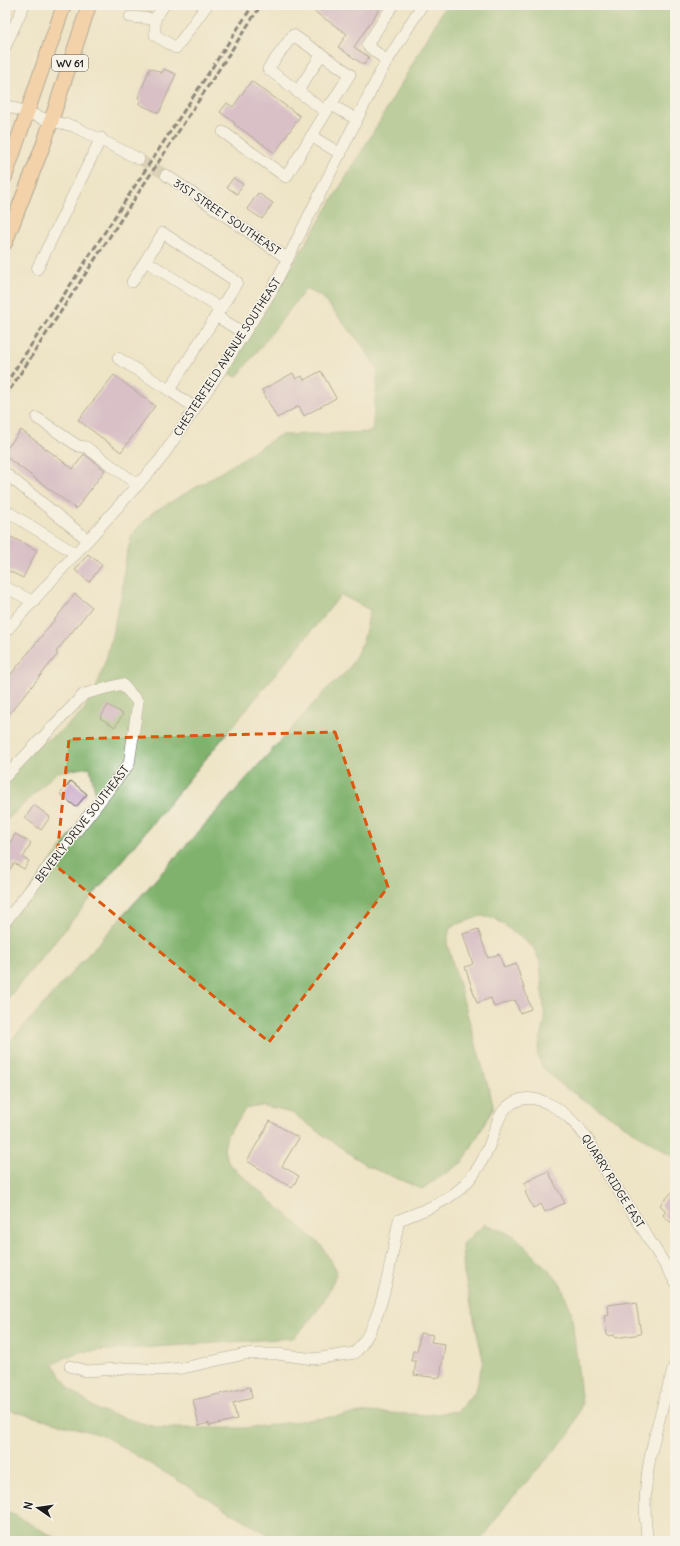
<svg xmlns="http://www.w3.org/2000/svg" width="680" height="1546" font-family="Delius,sans-serif">
<rect width="100%" height="100%" fill="#f7f3e8"/>
<filter id="ink" filterUnits="userSpaceOnUse"><feTurbulence type="fractalNoise" baseFrequency=".025" numOctaves="2"/><feDisplacementMap in="SourceGraphic" scale="8" xChannelSelector="R" yChannelSelector="G"/><feConvolveMatrix kernelMatrix="1 2 1 2 8 2 1 2 1" color-interpolation-filters="sRGB"/></filter>
<filter id="wash" filterUnits="userSpaceOnUse"><feTurbulence type="fractalNoise" baseFrequency=".012" numOctaves="4" result="noise"/><feDisplacementMap in="SourceGraphic" scale="16" xChannelSelector="R" yChannelSelector="G"/><feGaussianBlur stdDeviation="0.9" result="paint"/><feColorMatrix in="noise" values="0 0 0 0 0 0 0 0 0 0 0 0 0 0 0 0 0 1.4 0 .05"/><feComposite in="paint" operator="in"/></filter>
<g filter="url(#wash)">
<rect width="100%" height="100%" fill="#eee4c6"/>
<g fill="#80b26d" stroke="#4e6744">
<path d="M446,5H675V1158L564,1087L542,1067L537,1053L545,1022L540,962L533,947L496,919L481,916L450,927L447,943L494,1107L463,1162L422,1189L367,1166L292,1113L261,1106L246,1109L227,1135L224,1150L229,1164L321,1245L337,1271C329,1296 313,1320 293,1338L78,1352L53,1364L70,1389L98,1410L159,1428H246L369,1412L428,1415L458,1411L476,1390L483,1360L464,1273L462,1244L485,1224L515,1236L559,1281L571,1310L582,1404L570,1433L506,1505L481,1541H279L102,1435L5,1409V1047L325,691L348,670L363,642L370,610L341,595L5,1002V923L81,821L96,796L90,767L57,772L5,822V766L58,733L82,713L96,688L107,656L122,593L125,562L132,534L153,512L207,481L280,435L372,432L378,370L361,344L322,297L306,289L237,377L227,373L377,126Z"/>
<path d="M5,1510L61,1541H5Z"/>
</g>
<g id="blocks">
<g fill="#be95c7">
<path d="M305,5H382L354,47L369,57L364,65L338,47L347,34Z"/>
<path d="M150,68L162,73L164,69L176,74L159,113L139,104L141,99L138,98Z"/>
<path d="M251,81L300,116L275,153L234,124L235,123L220,112L227,103L233,107Z"/>
<path d="M233,178L243,184L237,194L227,187Z"/>
<path d="M258,193L273,203L262,219L247,209Z"/>
<path d="M321,371L336,398L304,416L299,406L277,418L262,390L293,373L296,379L302,376L304,380Z"/>
<path d="M114,375L155,406L121,452L78,420Z"/>
<path d="M21,430L73,469L84,454L105,470L76,509L5,456V451Z"/>
<path d="M5,534L37,550L23,578L5,569Z"/>
<path d="M88,554L102,565L89,582L75,570Z"/>
<path d="M75,594L92,607L56,652L58,654L5,719V682Z"/>
<path d="M108,705L123,714L115,727L100,718Z"/>
<path d="M71,781L87,794L76,807L60,794Z"/>
<path d="M34,805L50,817L41,830L25,818Z"/>
<path d="M15,834L31,843L23,858L29,861L24,869L14,863L5,878V852Z"/>
<path d="M478,929L488,958L499,954L504,968L516,964L531,1009L520,1013L515,1000L494,1007L491,998L477,1003L465,967L473,964L463,934Z"/>
<path d="M270,1121L299,1138L282,1166L299,1176L292,1188L247,1161Z"/>
<path d="M548,1171L565,1203L545,1212L541,1204L533,1208L525,1192L528,1190L524,1183Z"/>
<path d="M675,1189V1219L670,1222L663,1215L666,1211L660,1205Z"/>
<path d="M630,1302L631,1304L636,1303L641,1334L615,1338L614,1335L607,1336L604,1315L609,1314L607,1305Z"/>
<path d="M420,1333L433,1335L431,1342L445,1344L440,1378L414,1375L416,1361H411L413,1351H417Z"/>
<path d="M250,1387L252,1398L233,1403L237,1419L209,1426V1423L199,1426L193,1400Z"/>
</g>
</g>
</g>
<g filter="url(#ink)">
<use href="#blocks" fill-opacity="0" stroke="#666258" stroke-width="1"/>
<g fill="none" stroke-linecap="round" stroke-linejoin="round">
<path stroke="#c4bca4" stroke-width="11" stroke-dasharray="11 5.5" stroke-linecap="butt" d="M139,159L166,175"/>
<defs>
<g id="minor">
<path d="M130,17L155,19V35L176,48L207,5"/>
<path d="M155,19L164,5"/>
<path d="M5,47L24,5"/>
<path d="M387,61L367,45L393,5"/>
<path d="M297,92L322,54"/>
<path d="M330,104L356,119"/>
<path d="M5,105L51,121L73,126L139,159"/>
<path d="M223,132L286,177L350,74L293,35L268,69L326,112"/>
<path d="M311,136L341,154"/>
<path d="M166,175L288,259"/>
<path d="M146,261L221,309"/>
<path d="M37,269L101,138"/>
<path d="M132,282L163,233L237,282L216,316"/>
<path d="M118,358L169,390"/>
<path d="M195,408L169,390L216,316L244,333"/>
<path d="M37,418L78,446L86,447L138,485"/>
<path d="M5,473L88,540"/>
<path d="M5,510L76,554"/>
<path d="M5,587L34,602"/>
<path d="M5,632L160,460L217,376L272,290L381,71L422,5"/>
<path d="M5,777L84,694L122,684L138,702L129,764L5,922"/>
<path d="M70,1366L86,1371L131,1368L161,1370L183,1368L245,1354H277L313,1359L355,1353C384,1322 390,1261 399,1220C443,1203 470,1193 489,1146C494,1134 497,1117 506,1108C532,1082 571,1115 586,1137C596,1152 604,1169 614,1184C635,1216 655,1249 675,1281"/>
<path d="M648,1541C637,1480 659,1421 675,1363"/>
</g>
<g id="major">
<path d="M5,177L64,5"/>
<path d="M5,243L44,143L89,5"/>
</g>
</defs>
<use href="#minor" stroke="#666258" stroke-width="12"/>
<use href="#major" stroke="#666258" stroke-width="16"/>
<use href="#minor" stroke="#fff" stroke-width="11"/>
<use href="#major" stroke="#f8bd88" stroke-width="14"/>
<g stroke="#1c1c1c" stroke-width="3" stroke-dasharray="6 3" stroke-linecap="butt">
<path d="M5,385L253,5"/>
<path d="M5,397L261,5"/>
</g>
</g>
</g>
<path d="M0 0H680V1546H0ZM335,732L388,887L269,1042L56,866L69,739Z" fill="#eee4c6" fill-opacity=".55" fill-rule="evenodd"/>
<path fill="none" stroke="#de560d" stroke-width="3" stroke-dasharray="8 5" stroke-linejoin="round" d="M335,732L388,887L269,1042L56,866L69,739Z"/>
<g text-anchor="middle" dominant-baseline="central" stroke-width="3" stroke-linejoin="round" paint-order="stroke">
<rect fill="#f7f3e8" stroke="#5e5c59" stroke-width="1" x="52" y="55" width="36" height="16" rx="3"/>
<g font-size="10" font-weight="bold" fill="#1c1c1c">
<text x="70" y="63">WV 61</text>
</g>
<g font-size="11" fill="#1c1c1c" stroke="#f7f3e8">
<text transform="translate(227 217) rotate(34)">31ST STREET SOUTHEAST</text>
<text transform="translate(227 357) rotate(-57)">CHESTERFIELD AVENUE SOUTHEAST</text>
<text transform="translate(82 824) rotate(-52)">BEVERLY DRIVE SOUTHEAST</text>
<text transform="translate(613 1181) rotate(58)">QUARRY RIDGE EAST</text>
</g>
</g>
<rect width="680" height="1546" fill="none" stroke="#f7f3e8" stroke-width="20"/>
<g transform="translate(38 1508) rotate(283)" stroke="#f7f3e8" stroke-width="3" paint-order="stroke">
<path d="M0-3L7 15L0 10L-7 15Z" fill="#1c1c1c"/>
<text y="-6" font-size="11" font-weight="bold" text-anchor="middle" fill="#1c1c1c">N</text>
</g>
</svg>
